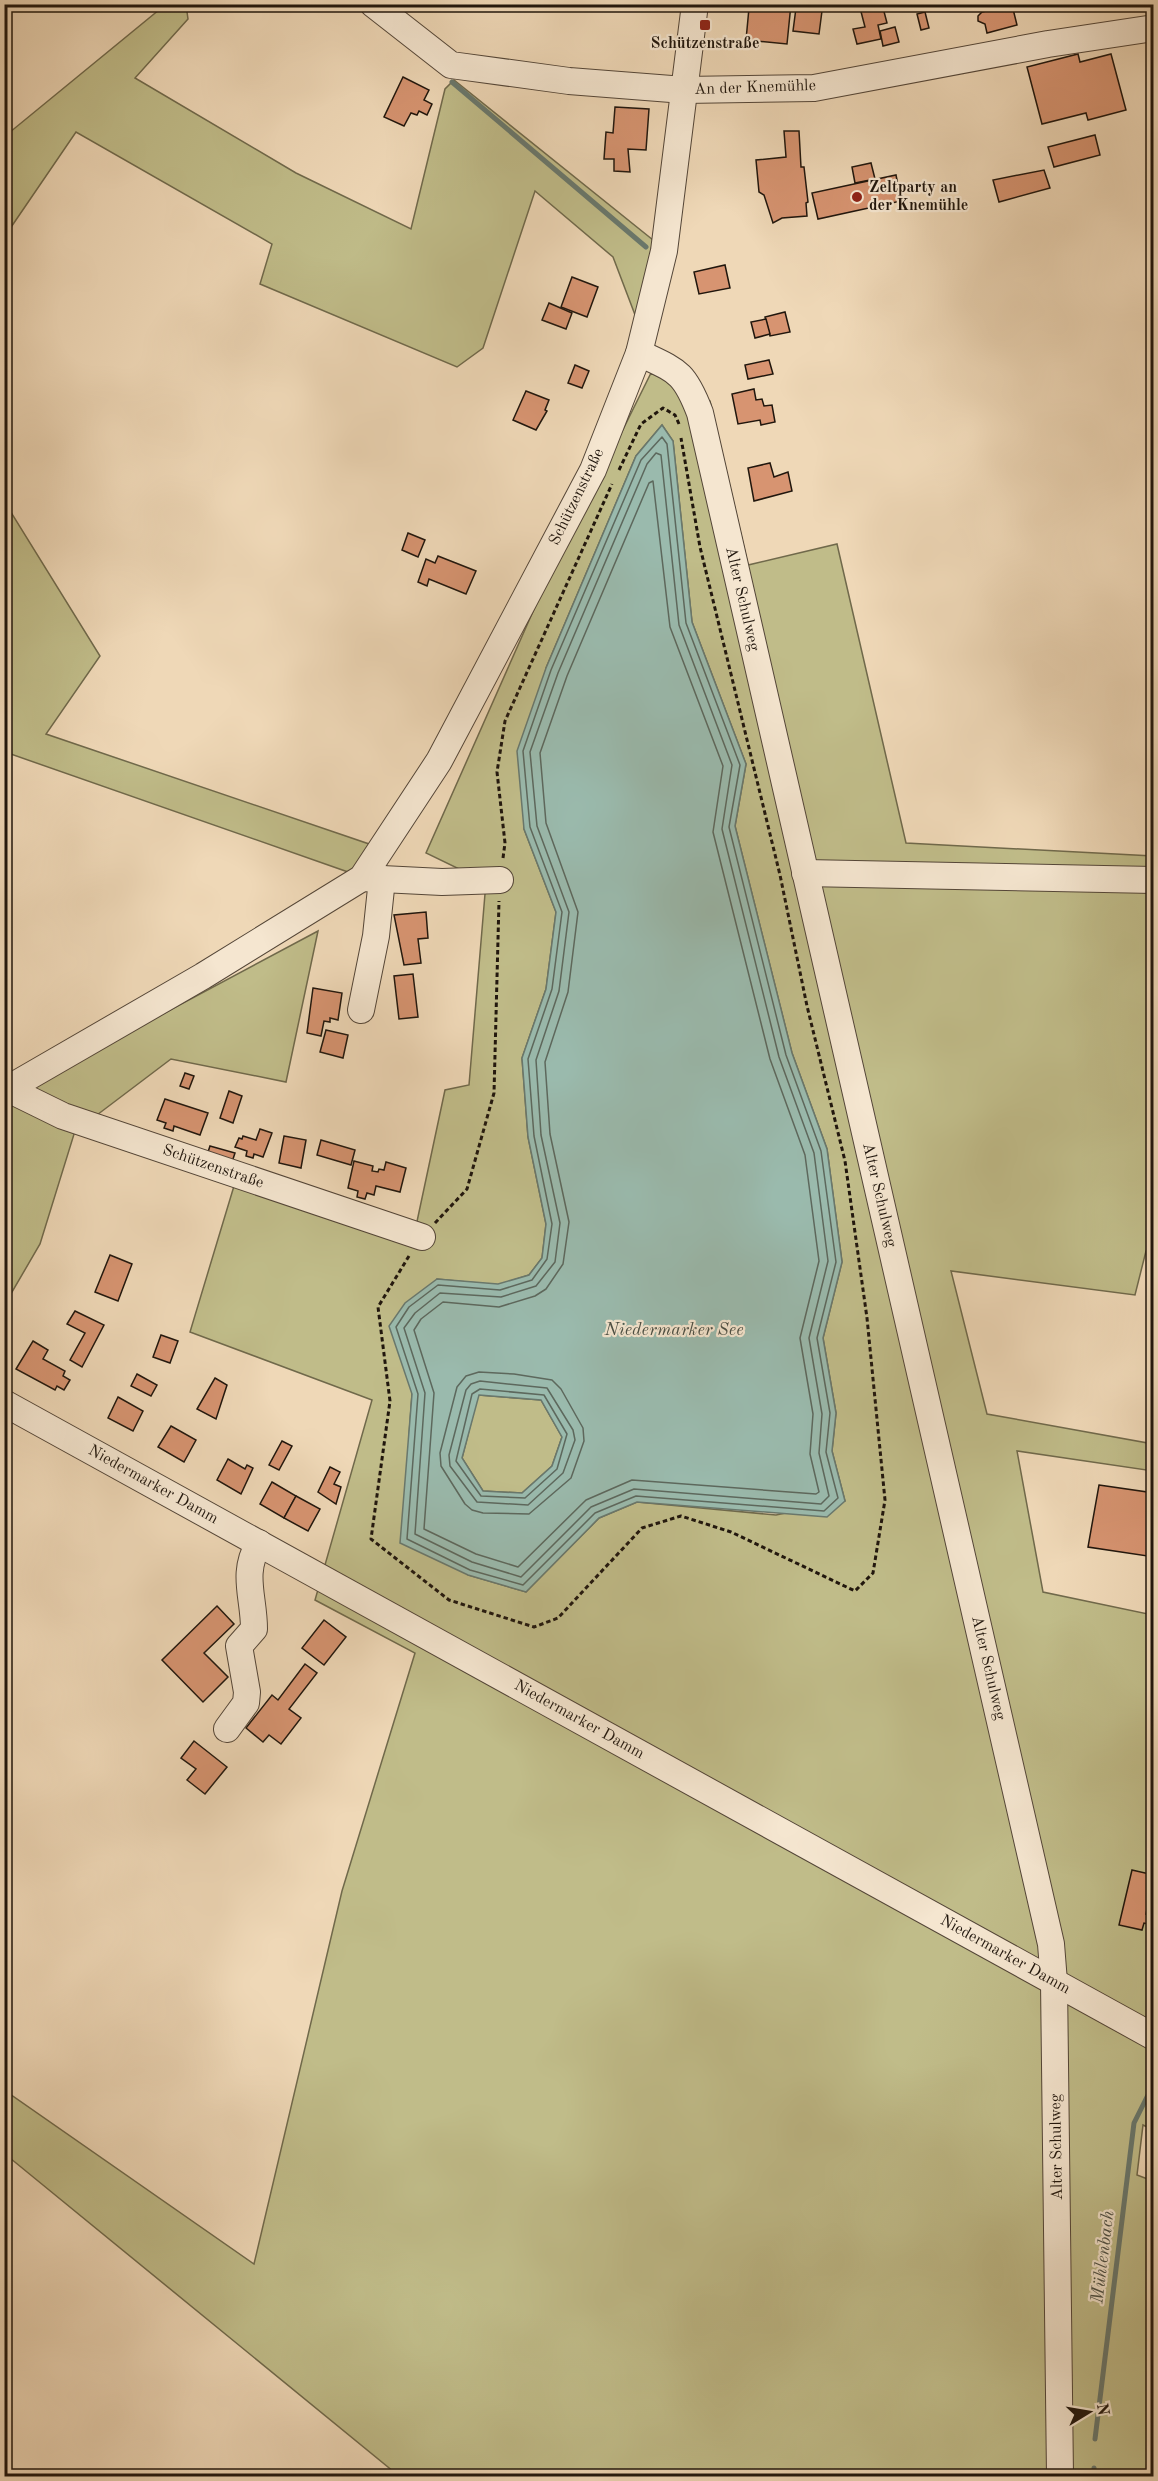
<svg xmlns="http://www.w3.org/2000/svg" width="1158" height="2481" font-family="'Old Standard TT',serif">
<rect width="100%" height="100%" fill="#efd8b7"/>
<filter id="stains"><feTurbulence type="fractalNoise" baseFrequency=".00333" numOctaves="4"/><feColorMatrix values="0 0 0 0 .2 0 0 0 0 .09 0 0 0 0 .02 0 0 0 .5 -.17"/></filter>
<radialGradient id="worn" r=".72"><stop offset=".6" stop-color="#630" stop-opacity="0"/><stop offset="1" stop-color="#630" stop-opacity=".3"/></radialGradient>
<g fill="#c0bc89" stroke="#70694b" stroke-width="1.5" fill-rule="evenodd">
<path d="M165,5H186L188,19L135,78L296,173L411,229L445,89L454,80L653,240L637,320L613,257L535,191L483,348L457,367L260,284L272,244L76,132L5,236L4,137Z"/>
<path d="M651,373L710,401L748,565L837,544L906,843L1153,856L1154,1252L1146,1251L1135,1295L951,1271L987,1414L1153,1444V1471L1017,1451L1043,1592L1153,1615L1154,2117L1149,2128L1143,2125L1137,2175L1153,2181V2476H399L5,2154L4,2090L254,2264L342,1891L415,1653L315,1600L372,1400L190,1332L234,1186L412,1245L445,1090L469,1085L486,882L426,853L535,607ZM662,425L673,441L692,622L746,764L735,826L792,1053L827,1149L842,1262L823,1338L836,1413L832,1451L845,1501L776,1515L637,1502L599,1518L526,1592L468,1575L409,1435L412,1394L437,1279L498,1285L529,1275L542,1258L546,1224L528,1137L522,1058L546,989L556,912L524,829L546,668L636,456Z"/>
<path d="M4,501L100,656L46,734L372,845L351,873L5,752Z"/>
<path d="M318,931L286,1082L171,1059L93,1118L24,1088Z"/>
<path d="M12,1101L75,1131L40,1244L5,1304L4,1105Z"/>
<path d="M478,1395L541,1400L562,1437L552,1466L522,1493L483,1491L462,1458Z"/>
</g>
<path fill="#9abaad" stroke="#69786d" stroke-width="1.5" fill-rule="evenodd" d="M662,425L673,441L692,622L746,764L735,826L792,1053L827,1149L842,1262L823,1338L836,1413L832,1451L845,1501L827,1517L637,1502L599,1518L526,1592L468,1575L400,1543L412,1394L389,1326L405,1303L437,1279L498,1284L529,1275L542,1258L546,1224L528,1137L522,1058L546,989L556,912L524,829L517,751L546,668L636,456ZM479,1395L541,1400L562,1437L552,1466L522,1493L483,1491L462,1458Z"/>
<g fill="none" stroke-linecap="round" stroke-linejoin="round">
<g stroke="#5d685d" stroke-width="1.5">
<path d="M662,437L667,444L686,623L740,765L729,827L786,1055L821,1151L836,1262L817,1338L830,1413L826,1452L838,1498L824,1511L636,1496L595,1513L523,1585L470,1570L407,1539L418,1394L396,1327L409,1307L438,1285L500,1290L532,1280L547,1259L552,1224L534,1136L528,1059L552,989L562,912L530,827L523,751L551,670L641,460Z"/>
<path d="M656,453L661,455L679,625L732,765L722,829L779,1057L814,1153L828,1261L809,1338L822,1414L819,1453L829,1496L821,1504L634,1489L591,1507L521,1577L472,1562L415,1534L425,1393L404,1328L415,1313L440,1293L501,1297L536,1286L555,1262L560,1223L541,1135L536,1060L559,991L569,912L537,826L530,752L558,673L647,464Z"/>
<path d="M653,481L670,627L723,766L713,832L770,1059L805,1155L819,1261L800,1338L813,1414L810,1454L819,1492L816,1494L632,1480L586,1500L518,1567L476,1554L424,1529L434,1393L414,1330L421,1319L443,1302L499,1307L535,1296L546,1289L563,1264L569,1222L550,1134L545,1062L568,992L578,912L546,823L540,753L567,676L649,483Z"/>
<path d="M479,1372L514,1374L552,1380L561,1389L583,1428L584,1441L571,1478L529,1514L483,1513L472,1510L465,1504L441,1466L440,1453L457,1387L466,1376Z"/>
<path d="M480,1381L547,1388L573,1430L575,1440L563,1473L528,1505L477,1502L450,1466L449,1455L466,1390L471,1384Z"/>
<path d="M480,1389L544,1395L567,1434L557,1469L525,1498L481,1496L456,1461L472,1394Z"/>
</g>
<g stroke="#69786d" stroke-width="5">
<path d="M452,82L646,247"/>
<path d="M1095,2439L1134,2123L1154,2083"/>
<path d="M1094,2476V2468"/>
</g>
</g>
<g fill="#d79471" stroke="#20160d" stroke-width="1.5">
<path d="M763,4H791L787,44L746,40L749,8L762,10Z"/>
<path d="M859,4H882L887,23L878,25L881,39L857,44L853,29L865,27Z"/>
<path d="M1012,5L1017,25L987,33L985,24L978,21V16L982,12Z"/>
<path d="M796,8L822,11L819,34L793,31Z"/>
<path d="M925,12L929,28L921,30L917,14Z"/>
<path d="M895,27L899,42L883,46L880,31Z"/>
<path d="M1078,54L1080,62L1111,54L1126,110L1088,120L1086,113L1042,124L1027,67Z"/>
<path d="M403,77L429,90L424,100L432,104L427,115L419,111L417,115L411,113L404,126L384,117Z"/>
<path d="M615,107L649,109L646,150L628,149L630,172L614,171V159H604L606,132L613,133Z"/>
<path d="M784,131H799L801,167H804L808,202L806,203L807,216L782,218L773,223L764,195L759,192L756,160L786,157Z"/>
<path d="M1095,135L1100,155L1054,167L1048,147Z"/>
<path d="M871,163L875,179L855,183L852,167Z"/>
<path d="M1044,170L1050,188L999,202L993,180Z"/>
<path d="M896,175L901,201L818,219L812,193Z"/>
<path d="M725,265L730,288L699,294L694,272Z"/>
<path d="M572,277L598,287L587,317L561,307Z"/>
<path d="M549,303L572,313L566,329L542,320Z"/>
<path d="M785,312L790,332L770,336L765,317Z"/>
<path d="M766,319L770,334L755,338L751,322Z"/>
<path d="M769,360L773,374L748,379L745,365Z"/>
<path d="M575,365L589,371L582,388L568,383Z"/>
<path d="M754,389L756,400L762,399L764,406L772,405L775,422L761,425L760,420L738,424L732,394Z"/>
<path d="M526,391L549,400L545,410L547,411L536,430L513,420Z"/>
<path d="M770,463L774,477L788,472L792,491L754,501L748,468Z"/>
<path d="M408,533L425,540L418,557L402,550Z"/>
<path d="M438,556L476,571L466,594L429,579L427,586L418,582L426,559L435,563Z"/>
<path d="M426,912L428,938L418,939L421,963L404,965L394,915Z"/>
<path d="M413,974L418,1017L399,1019L394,976Z"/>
<path d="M313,988L342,993L338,1020L330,1018V1022L324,1021L321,1036L307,1033Z"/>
<path d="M326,1030L348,1035L343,1058L320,1052Z"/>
<path d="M185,1073L194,1076L189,1089L180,1086Z"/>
<path d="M229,1091L242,1096L233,1123L220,1118Z"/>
<path d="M165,1099L208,1113L200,1135L174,1126L173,1131L164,1128L166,1123L157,1120Z"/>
<path d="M260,1129L272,1133L263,1157L254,1154L253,1158L246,1156L247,1151L235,1147L239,1138L242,1139L243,1136L256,1140Z"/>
<path d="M284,1136L306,1140L301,1168L279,1163Z"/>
<path d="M321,1140L355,1150L351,1165L317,1155Z"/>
<path d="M210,1146L235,1153L232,1162L207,1155Z"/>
<path d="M354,1161L373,1166L372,1171L378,1172L379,1169L384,1170L386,1162L406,1168L400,1192L376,1186L374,1195L367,1193L365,1199L357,1197L358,1191L348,1188Z"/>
<path d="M110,1255L132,1264L118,1301L95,1292Z"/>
<path d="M75,1311L104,1325L82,1367L70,1360L85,1333L67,1324Z"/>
<path d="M161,1335L178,1341L170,1363L153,1357Z"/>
<path d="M33,1341L48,1350L43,1359L65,1371L63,1376L70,1380L64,1390L57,1386L55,1390L16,1369Z"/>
<path d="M137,1374L157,1385L151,1396L131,1386Z"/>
<path d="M215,1378L227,1385L216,1419L197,1409Z"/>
<path d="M118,1397L143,1411L133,1431L108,1418Z"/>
<path d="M171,1426L196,1440L184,1462L158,1447Z"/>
<path d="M282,1441L292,1446L279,1470L269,1465Z"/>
<path d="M228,1459L245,1469L247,1465L253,1468L241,1494L217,1480Z"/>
<path d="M330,1467L340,1472L334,1484L341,1487L336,1504L318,1492Z"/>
<path d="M272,1482L296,1496L284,1518L260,1504Z"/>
<path d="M1099,1485L1154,1493V1557L1088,1547Z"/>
<path d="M296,1496L320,1509L308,1531L284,1518Z"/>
<path d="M217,1606L234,1624L204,1653L228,1677L203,1702L162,1660Z"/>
<path d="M324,1620L346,1637L324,1665L302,1648Z"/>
<path d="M305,1664L317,1673L289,1709L301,1718L281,1744L269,1735L263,1742L246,1728L272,1695L278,1700Z"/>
<path d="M194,1741L227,1767L205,1794L187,1780L196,1769L181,1758Z"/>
<path d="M1132,1870L1154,1875L1146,1914L1154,1915V1925L1144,1923L1142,1930L1119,1925Z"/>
</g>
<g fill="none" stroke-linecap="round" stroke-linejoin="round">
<defs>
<g id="minor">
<path d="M373,4L451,65L569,81L684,90L814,88L1048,44L1154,28"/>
<path d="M639,353C677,371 684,371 700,413L1051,1944L1054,1982L1060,2476"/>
<path d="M805,873L1154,880"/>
<path d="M362,878L442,882L500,880"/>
<path d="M361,1010L376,936L382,879"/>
<path d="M8,1089L63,1116L422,1237"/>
<path d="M4,1091L203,976L362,878L439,761L593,470L639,353L664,251L695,4"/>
<path d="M4,1403L1154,2037"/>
<path d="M227,1729L246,1703L247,1692L239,1646L254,1629C254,1596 241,1574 259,1543"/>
</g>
</defs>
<use href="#minor" stroke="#544638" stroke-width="28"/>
<g stroke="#20160d" stroke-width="3" stroke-dasharray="4.5 3" stroke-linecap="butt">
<path d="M619,470L641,424L663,408L675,415L679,424"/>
<path d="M503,858L505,843L497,772L505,721L612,484"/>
<path d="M435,1223L467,1189L494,1093L499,901"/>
<path d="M409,1256L378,1307L390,1401L371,1539L449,1600L534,1627L558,1618L642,1528L681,1516L731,1532L855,1591L873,1573L885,1500L867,1318L845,1161L807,1006L780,875L700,547L681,438"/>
</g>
<use href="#minor" stroke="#f5e6d0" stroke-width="26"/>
</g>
<g fill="#8f2418" stroke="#f5e6d0" stroke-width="2">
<rect x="699" y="19" width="12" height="12" rx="3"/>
<circle cx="857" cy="197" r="6"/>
</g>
<g text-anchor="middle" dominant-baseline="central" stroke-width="4.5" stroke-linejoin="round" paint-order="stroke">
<g font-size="16" font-weight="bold" fill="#20160d" stroke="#f5e6d0">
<text x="705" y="44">Schützenstraße</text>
<text x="869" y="188" text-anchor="start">Zeltparty an<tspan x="869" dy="18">der Knemühle</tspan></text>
</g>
<g font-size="16" fill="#20160d" stroke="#f5e6d0">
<text transform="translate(755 88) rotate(-2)">An der Knemühle</text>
<text transform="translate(577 497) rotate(-64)">Schützenstraße</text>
<text transform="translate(742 599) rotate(77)">Alter Schulweg</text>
<text transform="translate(213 1167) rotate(19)">Schützenstraße</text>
<text transform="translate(879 1195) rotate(77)">Alter Schulweg</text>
<text transform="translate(153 1485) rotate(29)">Niedermarker Damm</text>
<text transform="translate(988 1668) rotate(77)">Alter Schulweg</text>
<text transform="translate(579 1720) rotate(29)">Niedermarker Damm</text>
<text transform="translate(1005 1955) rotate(29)">Niedermarker Damm</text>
<text transform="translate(1057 2147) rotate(-91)">Alter Schulweg</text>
</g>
<g font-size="18" font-style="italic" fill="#4b4f45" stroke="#f5e6d0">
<text x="674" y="1330">Niedermarker See</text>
<text transform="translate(1103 2257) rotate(-83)">Mühlenbach</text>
</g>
</g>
<rect width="1158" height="2481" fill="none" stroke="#efd8b7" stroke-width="24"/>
<rect x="6" y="6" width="1146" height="2469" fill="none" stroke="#20160d" stroke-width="3"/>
<rect x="12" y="12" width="1134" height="2457" fill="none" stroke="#20160d" stroke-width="1.5"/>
<g transform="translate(1089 2412) rotate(79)" stroke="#f5e6d0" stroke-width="4.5" paint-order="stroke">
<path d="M0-4.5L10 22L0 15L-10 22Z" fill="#20160d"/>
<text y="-9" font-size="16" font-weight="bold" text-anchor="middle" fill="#20160d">N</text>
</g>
<rect width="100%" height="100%" filter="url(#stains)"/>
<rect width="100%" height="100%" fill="url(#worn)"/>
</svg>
